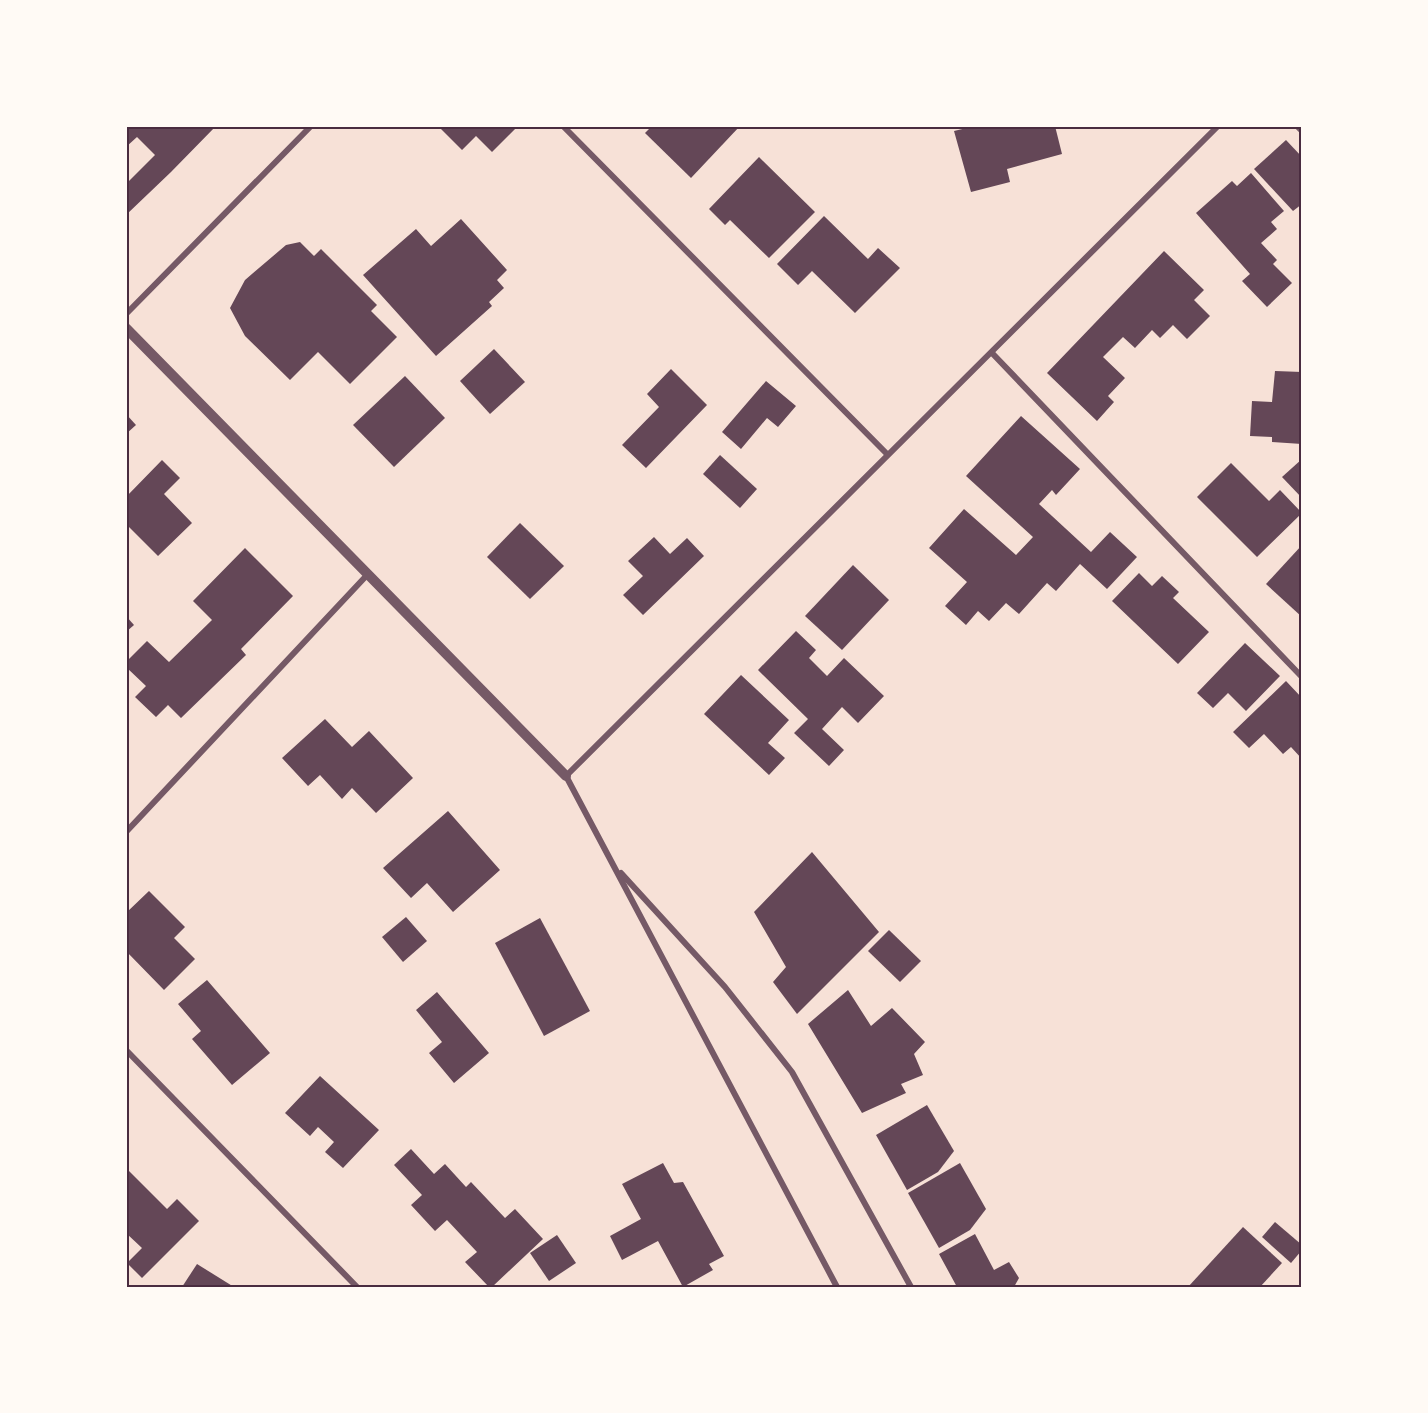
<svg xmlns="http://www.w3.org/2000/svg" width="1428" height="1413" font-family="Mulish,sans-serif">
<rect width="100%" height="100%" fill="#f7e1d7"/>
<g fill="#644757">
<path d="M126,126H216L171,172L126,215V184L155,155L137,137L126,147Z"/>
<path d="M438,126H518L492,152L476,136L462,150Z"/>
<path d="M652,126H740L691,178L645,133Z"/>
<path d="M975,126H1055L1062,154L1007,169L1010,182L971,192L954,131Z"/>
<path d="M1286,140L1302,157V204L1293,211L1254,169Z"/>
<path d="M759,157L815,212L769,258L730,220L725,225L709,209Z"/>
<path d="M1251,173L1284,211L1271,222L1277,229L1261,243L1277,260L1273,264L1292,283L1267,307L1242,281L1250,274L1196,213L1232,181L1237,186Z"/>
<path d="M824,216L868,259L878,248L900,268L855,313L812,271L798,285L777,264Z"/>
<path d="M461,219L507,270L497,280L504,288L489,302L492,306L436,356L363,275L416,229L431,246Z"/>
<path d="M300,242L314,256L321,249L377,305L371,311L397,337L350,384L318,352L290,380L245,336L230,308L245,280L286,245Z"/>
<path d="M1164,251L1204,290L1194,300L1210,316L1187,339L1173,325L1160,338L1152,330L1135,348L1123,337L1103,357L1125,378L1108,396L1114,402L1097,421L1047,373Z"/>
<path d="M494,349L525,382L490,414L460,381Z"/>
<path d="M671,369L707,405L646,468L622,445L659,407L647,394Z"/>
<path d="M1275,371L1302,372V444L1272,442V437L1250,436L1252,401L1272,402Z"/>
<path d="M405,376L445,418L394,467L353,425Z"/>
<path d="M766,381L796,406L778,427L767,418L741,449L722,432Z"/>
<path d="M126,414L136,425L126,434Z"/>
<path d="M1021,416L1080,469L1056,495L1052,490L1039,504L1091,552L1110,532L1137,557L1107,589L1080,564L1056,591L1047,583L1019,614L1006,603L989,621L978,611L966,625L945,606L967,582L929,548L964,509L1016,555L1033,537L966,476Z"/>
<path d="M720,455L757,489L740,508L703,474Z"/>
<path d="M1302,459V498L1282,477Z"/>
<path d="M162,460L180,478L164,494L192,523L158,556L126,524V497Z"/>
<path d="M1231,463L1269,501L1280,490L1302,513L1257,557L1197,497Z"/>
<path d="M520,523L564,566L530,599L487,557Z"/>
<path d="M654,537L670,554L687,538L704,556L643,615L623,595L643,576L628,561Z"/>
<path d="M1302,545V617L1266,584Z"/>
<path d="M245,548L293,596L241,649L246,655L181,718L168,705L156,717L135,697L146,686L126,667V662L147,641L169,662L212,620L193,601Z"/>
<path d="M853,565L889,600L842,650L805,616Z"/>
<path d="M1139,573L1152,586L1162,576L1179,592L1173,598L1209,632L1178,664L1112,601Z"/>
<path d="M126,616L134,625L126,632Z"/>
<path d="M796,631L816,650L809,658L827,676L844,658L884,696L858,723L842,707L822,729L844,750L829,766L794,733L808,719L758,670Z"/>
<path d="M1245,643L1280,676L1246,711L1228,693L1213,708L1197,693Z"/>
<path d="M741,675L789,720L768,743L785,758L769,775L704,714Z"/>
<path d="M1286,681L1302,698V759L1291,747L1283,754L1264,734L1249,748L1233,732Z"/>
<path d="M325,719L352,747L369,731L413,778L376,813L352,788L342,799L320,775L308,786L282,758Z"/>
<path d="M448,811L500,870L453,912L427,883L411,898L383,868Z"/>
<path d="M812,852L879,932L797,1014L773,982L786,967L754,912Z"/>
<path d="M149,891L185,927L174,938L195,959L164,990L126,951V913Z"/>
<path d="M406,917L427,941L403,962L382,937Z"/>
<path d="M540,918L590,1011L544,1036L495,943Z"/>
<path d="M889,930L921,961L900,982L868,951Z"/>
<path d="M207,980L270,1053L232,1085L192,1039L201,1031L178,1004Z"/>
<path d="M848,990L871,1026L892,1008L925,1042L914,1054L923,1075L901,1084L906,1093L862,1113L808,1024Z"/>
<path d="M437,992L489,1053L454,1083L429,1053L442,1042L416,1010Z"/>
<path d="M320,1076L379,1130L343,1168L325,1152L334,1142L318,1127L310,1136L285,1113Z"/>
<path d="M927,1105L954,1151L938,1172L907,1190L876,1135Z"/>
<path d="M411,1149L434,1174L445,1164L466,1187L471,1182L505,1218L515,1209L543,1239L492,1287H489L465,1262L477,1252L447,1220L435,1231L411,1205L422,1195L394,1165Z"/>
<path d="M663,1163L674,1183L683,1182L724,1256L709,1264L713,1270L683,1287L658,1241L622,1260L610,1236L641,1219L622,1184Z"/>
<path d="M960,1163L986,1209L970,1230L939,1248L908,1193Z"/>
<path d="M129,1171L167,1209L177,1199L199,1221L142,1278L127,1263L142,1248L126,1233V1174Z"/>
<path d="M1275,1222L1302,1245V1250L1291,1263L1262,1237Z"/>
<path d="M1243,1227L1282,1263L1260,1287H1188Z"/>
<path d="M975,1234L994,1270L1009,1262L1019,1278L1014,1287H957L939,1254Z"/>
<path d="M557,1235L576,1263L549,1281L530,1253Z"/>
<path d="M197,1264L234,1287H182Z"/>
</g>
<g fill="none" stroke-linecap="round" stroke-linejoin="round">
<g stroke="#755966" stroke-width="6">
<path d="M563,126L887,454"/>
<path d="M1297,126L1302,131"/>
<path d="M126,314L311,126"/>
<path d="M992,353L1302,677"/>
<path d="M126,832L368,574"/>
<path d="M621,873L725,987L792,1072L911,1287"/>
<path d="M126,1050L357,1287"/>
<path d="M837,1287L566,776L1218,126"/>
</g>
<path stroke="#755966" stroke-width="10" d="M126,328L566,776"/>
</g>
<rect width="1428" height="1413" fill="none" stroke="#fffaf5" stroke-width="255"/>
<rect x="128" y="128" width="1172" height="1158" fill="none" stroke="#4a2c40" stroke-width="2"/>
</svg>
